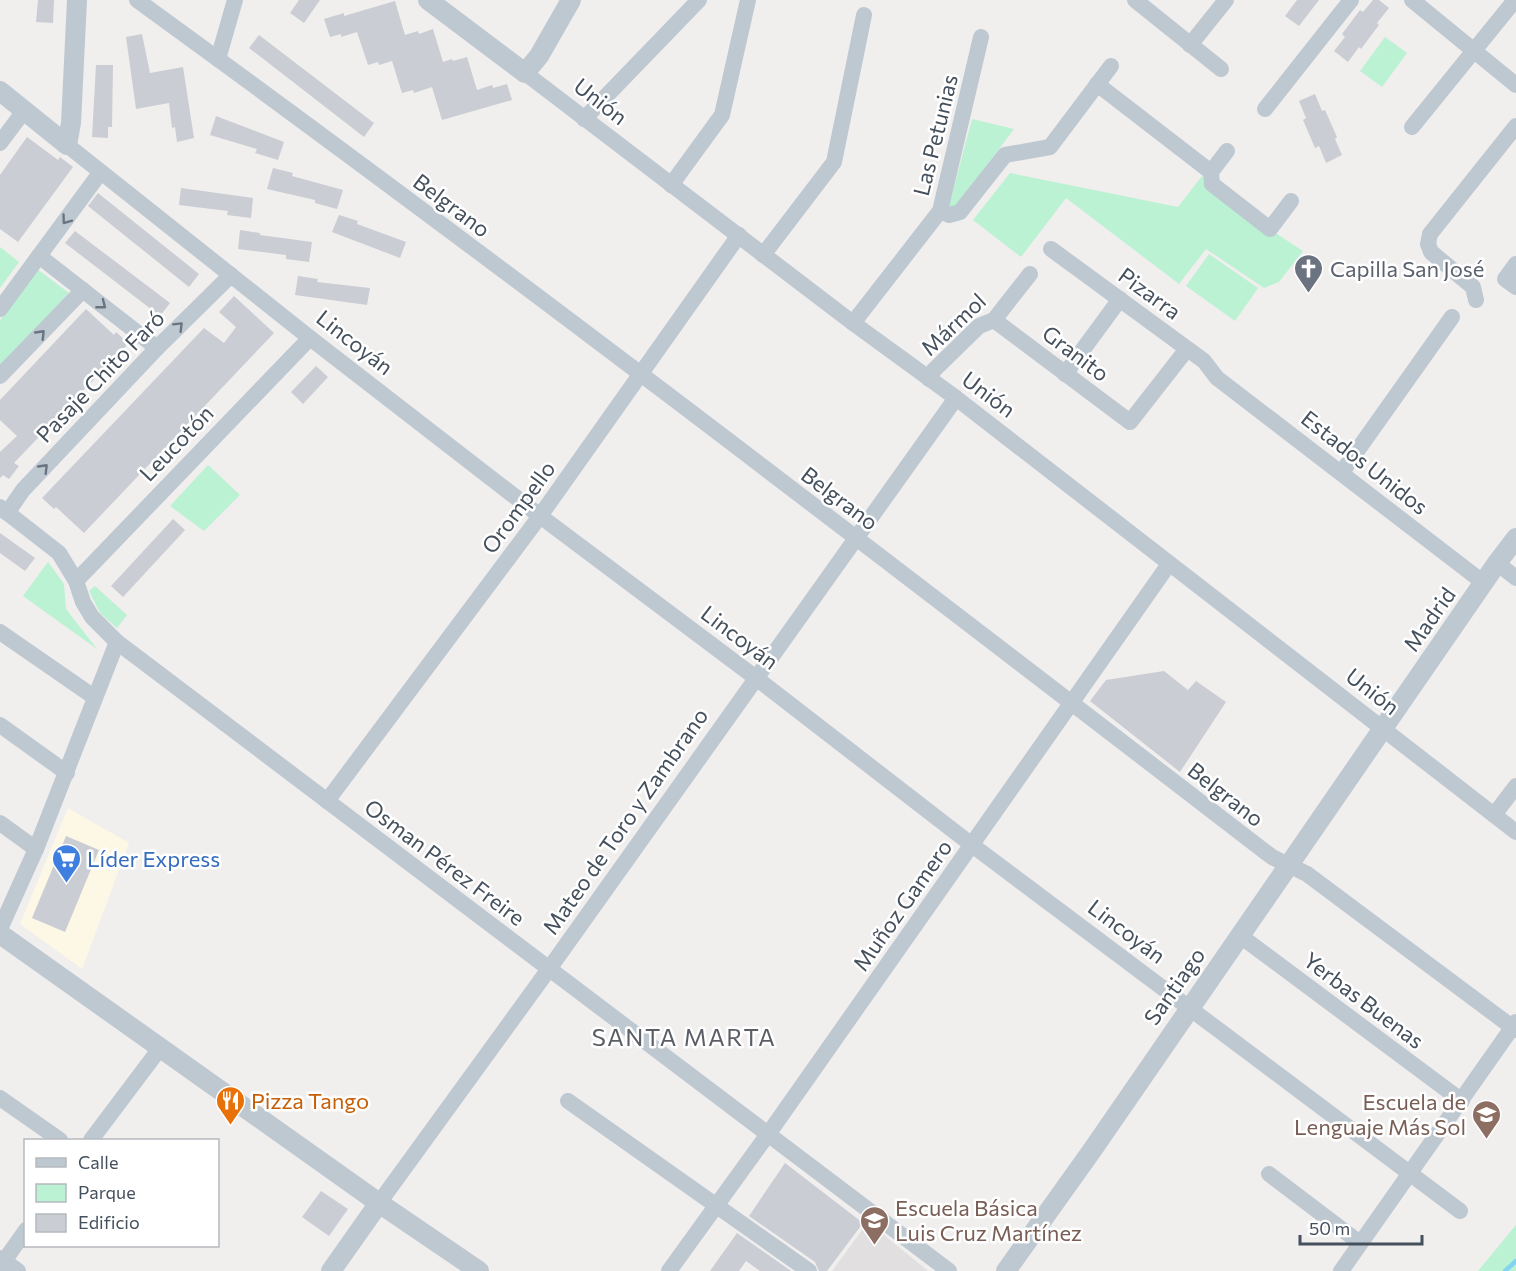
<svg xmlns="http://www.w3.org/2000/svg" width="1516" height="1271" font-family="Commissioner,sans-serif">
<rect width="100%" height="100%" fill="#f1eeee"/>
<path fill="#fdf8e6" d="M68,808L129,843L82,969L20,924Z"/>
<path fill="#e2dfe0" d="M868,1222L928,1271H832Z"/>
<g fill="#baf2d3">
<path d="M1385,37L1407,53L1382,87L1360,71Z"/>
<path d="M972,119L1014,129L954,209L949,206Z"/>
<path d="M1010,173L1178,207L1202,176L1210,190L1265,233L1277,234L1303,251L1279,282L1264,288L1206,249L1179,284L1066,198L1021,257L973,220Z"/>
<path d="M0,247L19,262L0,288Z"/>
<path d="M1209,254L1258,288L1235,321L1186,286Z"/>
<path d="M37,269L69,293L0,365V320Z"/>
<path d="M208,465L240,495L204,531L170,506Z"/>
<path d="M48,562L64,584L66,609L97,649L23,596Z"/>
<path d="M95,586L127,615L117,628L100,613L89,591Z"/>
<path d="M1516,1225V1271H1478Z"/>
</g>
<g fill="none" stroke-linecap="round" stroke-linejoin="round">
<path stroke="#84d4f1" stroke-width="4.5" d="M1505,1271L1516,1261"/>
</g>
<g fill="#cacdd3">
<path d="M38,0H54L53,23L36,22Z"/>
<path d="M299,0H320L304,23L290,13Z"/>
<path d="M1297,0H1319L1299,26L1285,16Z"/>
<path d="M1373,0H1379L1389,8L1377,23L1379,25L1361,49L1359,47L1348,62L1334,51L1345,37L1342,34L1360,10L1363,12Z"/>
<path d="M395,1L405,35L418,31L419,34L433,29L443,62L452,59L453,61L467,57L477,90L492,85L493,88L507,84L512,100L442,120L432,87L414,93L413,90L402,93L392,61L379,65L378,62L368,65L357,32L341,37V34L330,37L324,19L344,13V16Z"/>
<path d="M142,34L150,73L183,67L194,138L177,142L175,127L172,128L169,103L136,109L126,37Z"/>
<path d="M259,35L374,123L364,137L249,48Z"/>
<path d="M96,65H113L112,127H108V138L92,137Z"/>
<path d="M1315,94L1322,111L1325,110L1337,137L1335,139L1342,155L1326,163L1319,146L1315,148L1303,120L1306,118L1299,101Z"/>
<path d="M216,116L284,142L278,160L255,153L257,149L210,135Z"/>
<path d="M27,137L58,160L60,157L73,167L18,242L0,229V175Z"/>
<path d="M273,168L293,173L292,176L343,190L337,209L315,203V200L267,189Z"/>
<path d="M181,188L253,198L251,218L227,215L228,211L179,205Z"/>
<path d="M98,193L199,274L189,287L88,206Z"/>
<path d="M339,215L358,221L357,224L406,242L400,258L332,232Z"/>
<path d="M240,230L260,233V235L312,242L309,262L286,259V255L238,249Z"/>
<path d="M75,231L170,303L160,316L65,243Z"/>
<path d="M298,276L318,279L317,282L370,288L367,305L295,295Z"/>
<path d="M234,296L274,333L84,533L56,507L54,509L42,498L204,328L224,343L236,327L219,312Z"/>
<path d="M86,309L114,335L116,332L126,341V346L14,463L19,466L9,479L3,475L0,478V452L17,436L0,420V400Z"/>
<path d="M316,366L328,377L303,404L291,392Z"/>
<path d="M173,519L185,530L123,597L111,586Z"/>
<path d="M0,533L35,558L25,571L0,553Z"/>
<path d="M1164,671L1188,690L1196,681L1226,702L1180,772L1090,701L1106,680Z"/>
<path d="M66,836L99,850L65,932L32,918Z"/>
<path d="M785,1163L863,1223L827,1271H819L815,1262L749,1216Z"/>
<path d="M321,1191L348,1209L329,1236L302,1217Z"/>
<path d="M737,1233L791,1271H760L746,1261L739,1271H710Z"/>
</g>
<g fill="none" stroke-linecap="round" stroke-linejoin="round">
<g stroke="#bec8d1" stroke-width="16">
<path d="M137,0C520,278 896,568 1272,857L1307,874L1516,1030"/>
<path d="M1135,0L1221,69"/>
<path d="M1412,0L1516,85"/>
<path d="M1190,45L1226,0"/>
<path d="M218,59L235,0"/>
<path d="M525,73L853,323L956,398L1516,832"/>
<path d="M1097,84L1211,172"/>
<path d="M1265,109L1351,0"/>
<path d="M584,119L699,0"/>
<path d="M1412,127L1515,0"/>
<path d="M0,143L24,111"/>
<path d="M67,145L310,338L540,516L756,678L972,845L1460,1211"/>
<path d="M1227,151L1211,172L1212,184L1270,229L1291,201"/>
<path d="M671,185L722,115L748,0"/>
<path d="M940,211L949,215L960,212L1005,155L1050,147L1111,66"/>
<path d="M1051,249L1204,361L1217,378L1484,583"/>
<path d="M763,255L834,162L864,15"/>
<path d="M39,256L157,348"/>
<path d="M1516,264L1505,279L1516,287"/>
<path d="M1476,300L1473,287L1431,252L1428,244L1430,234L1516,126"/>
<path d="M0,309L100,173"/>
<path d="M994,320L1130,422L1187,349"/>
<path d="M853,323L940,211L981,37"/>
<path d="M1065,374L1120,299"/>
<path d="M0,376L83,290"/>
<path d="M929,379L934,370L979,326L994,320L1030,274"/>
<path d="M1342,472L1452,317"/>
<path d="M0,507L59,553L76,581L83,602L92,617L117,642L949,1271"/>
<path d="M7,513L23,490L157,348L231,275"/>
<path d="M1497,563L1516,578"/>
<path d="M76,581L310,338"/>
<path d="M0,632L94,697"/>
<path d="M0,725L67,773"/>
<path d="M327,801L540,516L739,235"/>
<path d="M1494,815L1516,786"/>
<path d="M0,823L36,849"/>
<path d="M0,929L36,849L117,642"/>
<path d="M1239,935L1462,1101"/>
<path d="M0,1098L60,1140"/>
<path d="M568,1101L809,1271"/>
<path d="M91,1140L161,1047"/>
<path d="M1269,1174L1360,1243"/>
<path d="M379,1203L549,969L956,398"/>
<path d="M0,1258L18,1271"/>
<path d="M0,1267L26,1230"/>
<path d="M669,1271L776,1123L1169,564"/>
<path d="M1341,1271L1516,1022"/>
</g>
<g stroke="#bec8d1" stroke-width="20">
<path d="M428,0L525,73L539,56L571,0"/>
<path d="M0,91L67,145L71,123L77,0"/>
<path d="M0,934L379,1203L479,1271"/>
<path d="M331,1271L379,1203"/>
<path d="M1006,1271L1093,1149L1497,563L1516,538"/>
</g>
</g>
<defs><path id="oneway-chevron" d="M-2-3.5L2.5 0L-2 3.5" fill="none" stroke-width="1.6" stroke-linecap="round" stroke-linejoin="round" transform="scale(1.5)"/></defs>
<g stroke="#697480">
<use href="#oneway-chevron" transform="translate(66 220) rotate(126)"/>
<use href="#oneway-chevron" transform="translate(102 305) rotate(38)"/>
<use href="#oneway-chevron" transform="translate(179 326) rotate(-45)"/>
<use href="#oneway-chevron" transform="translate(41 334) rotate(-46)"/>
<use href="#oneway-chevron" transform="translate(44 468) rotate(-46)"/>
</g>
<defs>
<symbol id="church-pin" viewBox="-11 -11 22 30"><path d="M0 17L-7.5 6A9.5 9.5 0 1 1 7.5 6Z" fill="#6b7280" stroke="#fff"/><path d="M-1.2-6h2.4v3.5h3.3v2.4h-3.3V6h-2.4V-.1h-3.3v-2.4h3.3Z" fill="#fff"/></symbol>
<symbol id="supermarket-pin" viewBox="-11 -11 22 30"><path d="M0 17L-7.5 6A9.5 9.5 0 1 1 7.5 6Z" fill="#3f7fe0" stroke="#fff"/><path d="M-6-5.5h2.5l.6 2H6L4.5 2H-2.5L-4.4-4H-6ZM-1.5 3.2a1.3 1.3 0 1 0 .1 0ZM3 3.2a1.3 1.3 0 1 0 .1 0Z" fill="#fff"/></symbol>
<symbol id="restaurant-pin" viewBox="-11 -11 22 30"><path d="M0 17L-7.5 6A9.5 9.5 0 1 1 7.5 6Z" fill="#e8710a" stroke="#fff"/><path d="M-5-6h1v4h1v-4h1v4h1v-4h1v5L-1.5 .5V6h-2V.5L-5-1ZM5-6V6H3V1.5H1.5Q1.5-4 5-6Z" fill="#fff"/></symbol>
<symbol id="school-pin" viewBox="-11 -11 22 30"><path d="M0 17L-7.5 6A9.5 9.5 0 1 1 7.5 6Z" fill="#8d6e63" stroke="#fff"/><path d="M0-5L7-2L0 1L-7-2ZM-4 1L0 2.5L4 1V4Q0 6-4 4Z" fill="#fff"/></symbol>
</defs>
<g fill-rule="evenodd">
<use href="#church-pin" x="1292" y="252" width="33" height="45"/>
<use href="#supermarket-pin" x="50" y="842" width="33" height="45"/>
<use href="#restaurant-pin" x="214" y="1084" width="33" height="45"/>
<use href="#school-pin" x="1470" y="1098" width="33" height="45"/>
<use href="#school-pin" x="858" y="1204" width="33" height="45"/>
</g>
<g text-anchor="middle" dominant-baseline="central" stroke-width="5" stroke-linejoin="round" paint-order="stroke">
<g font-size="22" fill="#45505d" stroke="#fff">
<text transform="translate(601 101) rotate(38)">Unión</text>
<text transform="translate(935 135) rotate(-76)">Las Petunias</text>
<text transform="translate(452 205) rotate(37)">Belgrano</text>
<text transform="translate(1150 293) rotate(36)">Pizarra</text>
<text transform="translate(953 324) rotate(-43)">Mármol</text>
<text transform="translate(355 342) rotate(38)">Lincoyán</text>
<text transform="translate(1076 353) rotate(37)">Granito</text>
<text transform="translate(100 376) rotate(-46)">Pasaje Chito Faró</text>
<text transform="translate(989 394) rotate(37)">Unión</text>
<text transform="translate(176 443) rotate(-46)">Leucotón</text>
<text transform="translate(1365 462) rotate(38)">Estados Unidos</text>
<text transform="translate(840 498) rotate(37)">Belgrano</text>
<text transform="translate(518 507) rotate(-54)">Orompello</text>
<text transform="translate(1429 619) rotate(-55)">Madrid</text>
<text transform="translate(740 637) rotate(37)">Lincoyán</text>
<text transform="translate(1373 691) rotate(38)">Unión</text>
<text transform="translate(1226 794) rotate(38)">Belgrano</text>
<text transform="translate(625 821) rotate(-55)">Mateo de Toro y Zambrano</text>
<text transform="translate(445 862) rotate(37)">Osman Pérez Freire</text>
<text transform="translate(902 905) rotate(-55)">Muñoz Gamero</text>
<text transform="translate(1127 931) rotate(37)">Lincoyán</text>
<text transform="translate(1174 986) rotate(-55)">Santiago</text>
<text transform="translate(1364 1000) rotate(37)">Yerbas Buenas</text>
</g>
<g font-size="22" fill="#5b616d" stroke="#fff" text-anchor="start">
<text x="1330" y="268">Capilla San José</text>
</g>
<g font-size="22" fill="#366cbe" stroke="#fff" text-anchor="start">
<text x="87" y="858">Líder Express</text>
</g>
<g font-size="22" fill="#c56008" stroke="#fff" text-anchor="start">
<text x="251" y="1100">Pizza Tango</text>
</g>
<g font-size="22" fill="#785e54" stroke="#fff" text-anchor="end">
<text x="1466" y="1101">Escuela de<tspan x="1466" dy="25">Lenguaje Más Sol</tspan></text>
<text x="895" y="1207" text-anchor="start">Escuela Básica<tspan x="895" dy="25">Luis Cruz Martínez</tspan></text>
</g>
<g font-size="24" letter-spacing="1.5" fill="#5b5e64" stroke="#fff">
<text x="684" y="1036">SANTA MARTA</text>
</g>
</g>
<rect x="24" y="1139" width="195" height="108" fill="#ffffff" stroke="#b5b9be" stroke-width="1.5"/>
<rect x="36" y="1158" width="30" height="9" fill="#bec8d1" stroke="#b5b9be" stroke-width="1.5"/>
<text x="78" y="1169" font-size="18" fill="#45505d">Calle</text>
<rect x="36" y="1184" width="30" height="18" fill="#baf2d3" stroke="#b5b9be" stroke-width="1.5"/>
<text x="78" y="1199" font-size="18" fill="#45505d">Parque</text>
<rect x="36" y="1214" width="30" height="18" fill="#cacdd3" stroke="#b5b9be" stroke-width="1.5"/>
<text x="78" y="1229" font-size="18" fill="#45505d">Edificio</text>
<path d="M1300 1235v9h122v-9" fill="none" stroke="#45505d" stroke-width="3"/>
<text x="1309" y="1235" font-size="18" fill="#45505d" stroke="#ffffff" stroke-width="4.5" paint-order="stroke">50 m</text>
</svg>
